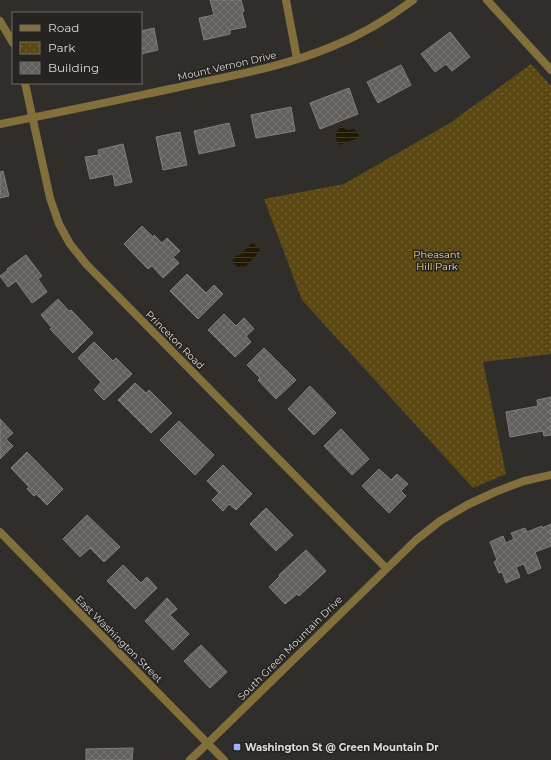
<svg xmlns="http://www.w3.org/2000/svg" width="551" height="760" font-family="Montserrat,sans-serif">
<defs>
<pattern id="park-dots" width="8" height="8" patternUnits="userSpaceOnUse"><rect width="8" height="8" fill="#5b4812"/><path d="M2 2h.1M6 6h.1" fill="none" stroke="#726234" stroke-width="1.8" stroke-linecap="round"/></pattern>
<pattern id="water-rules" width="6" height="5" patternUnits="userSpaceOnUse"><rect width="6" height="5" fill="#231902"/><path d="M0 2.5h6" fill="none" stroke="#423a26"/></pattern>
<pattern id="building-cross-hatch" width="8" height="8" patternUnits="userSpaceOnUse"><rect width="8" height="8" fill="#62605c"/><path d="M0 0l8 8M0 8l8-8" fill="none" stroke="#787673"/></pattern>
</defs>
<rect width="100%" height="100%" fill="#2f2e2b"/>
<path fill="url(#park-dots)" d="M531,64L551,86V354L483,362L506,474L473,488L302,300L264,199L344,184L450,123Z"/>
<g fill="url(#water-rules)">
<path d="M341,126L347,130L354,129L359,135L358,138L340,145C333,138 336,132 341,126Z"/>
<path d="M253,243L260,250L259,252L246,266L237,267L236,264L234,265L232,260L235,259V256L241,254L251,244Z"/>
</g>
<g fill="url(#building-cross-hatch)" stroke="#81807c">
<path d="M210,0H241L244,11L242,12L246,27L230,30V34L204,40L199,18L214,15Z"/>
<path d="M154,28L158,50L141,54V31Z"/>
<path d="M450,32L470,57L452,71L446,64L435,72L421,54Z"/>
<path d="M401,65L411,85L378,103L367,82Z"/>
<path d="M349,88L358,114L320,129L310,103Z"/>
<path d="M291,107L295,131L256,138L251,115Z"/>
<path d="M229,123L235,146L199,154L194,131Z"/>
<path d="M180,132L187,165L163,170L156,137Z"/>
<path d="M123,144L132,182L115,186L113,174L90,179L85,157L99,155L98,150Z"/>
<path d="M3,171L9,196L0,198V172Z"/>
<path d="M142,226L153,237L154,235L162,243L167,238L180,251L173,257L179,263L163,278L152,266L148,269L124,244Z"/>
<path d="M26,255L42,276L38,279L47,292L32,303L16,281L8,287L0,276L8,270L7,269Z"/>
<path d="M187,274L206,293L214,285L223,294L198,319L170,291Z"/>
<path d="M58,299L69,311L71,310L93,333L73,353L50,329L52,328L41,315Z"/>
<path d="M224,314L236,326L244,318L254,329L246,336L251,342L235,357L208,330Z"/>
<path d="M94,342L113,361L116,358L132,374L104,400L94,390L101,382L78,358Z"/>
<path d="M264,348L296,380L276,399L258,380L260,378L247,365Z"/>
<path d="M135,383L146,393L149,390L172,413L151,433L118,400Z"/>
<path d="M310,386L336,413L314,435L288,409Z"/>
<path d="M551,397V435L544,436L543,431L510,437L506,412L538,406L537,400Z"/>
<path d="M0,419L13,433L6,439L13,446L0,459Z"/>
<path d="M179,421L214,455L195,475L160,440Z"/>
<path d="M341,429L369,459L352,475L324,446Z"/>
<path d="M27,452L63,489L47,505L36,494L34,496L27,489L29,487L11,468Z"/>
<path d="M223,465L252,494L236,510L229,504L223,511L212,500L219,493L207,481Z"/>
<path d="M379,469L391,480L397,474L408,484L401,491L406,496L389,513L362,486Z"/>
<path d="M266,508L293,535L276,551L250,524Z"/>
<path d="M87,515L120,547L104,562L90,548L80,557L63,539Z"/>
<path d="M551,524V546L535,552L541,568L528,574L524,564L516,567L520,577L506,583L502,572L499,573L494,562L497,560L490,542L503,536L506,543L514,539L511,533L525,528L527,532L542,526V528Z"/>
<path d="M306,550L326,571L299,596L297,594L285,604L269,587L280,576L279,575Z"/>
<path d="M123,565L141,583L147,577L157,588L135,609L107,581Z"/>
<path d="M167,598L177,609L170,615L189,634L173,650L145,621Z"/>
<path d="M201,645L227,672L210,688L184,661Z"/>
<path d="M133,748L132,760H86V749Z"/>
</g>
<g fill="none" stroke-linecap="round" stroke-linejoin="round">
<path stroke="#836f3c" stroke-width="8" d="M190,760L208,743"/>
<g stroke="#836f3c" stroke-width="8">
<path d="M286,0L297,59"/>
<path d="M487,0L551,70"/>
<path d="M0,21L13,43"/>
<path d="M25,83L50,198L59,224L70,244L87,265L386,568"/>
<path d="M0,124C57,113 113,101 170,89C223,77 281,68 331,47C361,35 388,19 413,0"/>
<path d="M0,532L224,760"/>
<path d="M208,743L416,540L440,521L467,505L495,492L524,481L551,475"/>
</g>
</g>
<rect fill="#9ab5fd" stroke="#262421" stroke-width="1.5" x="233" y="743" width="8" height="8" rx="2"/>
<g text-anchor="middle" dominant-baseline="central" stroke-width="3" stroke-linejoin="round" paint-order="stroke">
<g font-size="10" fill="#dcdbd9" stroke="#262421">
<text transform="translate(227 66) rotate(-13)">Mount Vernon Drive</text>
<text transform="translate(175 340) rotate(45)">Princeton Road</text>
<text transform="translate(119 639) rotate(45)">East Washington Street</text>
<text transform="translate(290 648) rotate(-45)">South Green Mountain Drive</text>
</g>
<g font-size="10" fill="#f9d887" stroke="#262421">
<text x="437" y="254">Pheasant<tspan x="437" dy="12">Hill Park</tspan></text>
</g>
<g font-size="10" font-weight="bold" fill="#dcdbd9" stroke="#262421" text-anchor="start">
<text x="245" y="747">Washington St @ Green Mountain Dr</text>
</g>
</g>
<rect x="12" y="12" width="130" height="72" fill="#262421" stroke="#6f6d6b"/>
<rect x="20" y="25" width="20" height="6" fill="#836f3c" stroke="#6f6d6b"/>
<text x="48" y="32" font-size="12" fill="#dcdbd9">Road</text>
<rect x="20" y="42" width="20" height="12" fill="url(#park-dots)" stroke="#6f6d6b"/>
<text x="48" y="52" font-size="12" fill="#dcdbd9">Park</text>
<rect x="20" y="62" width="20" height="12" fill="url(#building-cross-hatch)" stroke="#6f6d6b"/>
<text x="48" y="72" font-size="12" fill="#dcdbd9">Building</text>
</svg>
